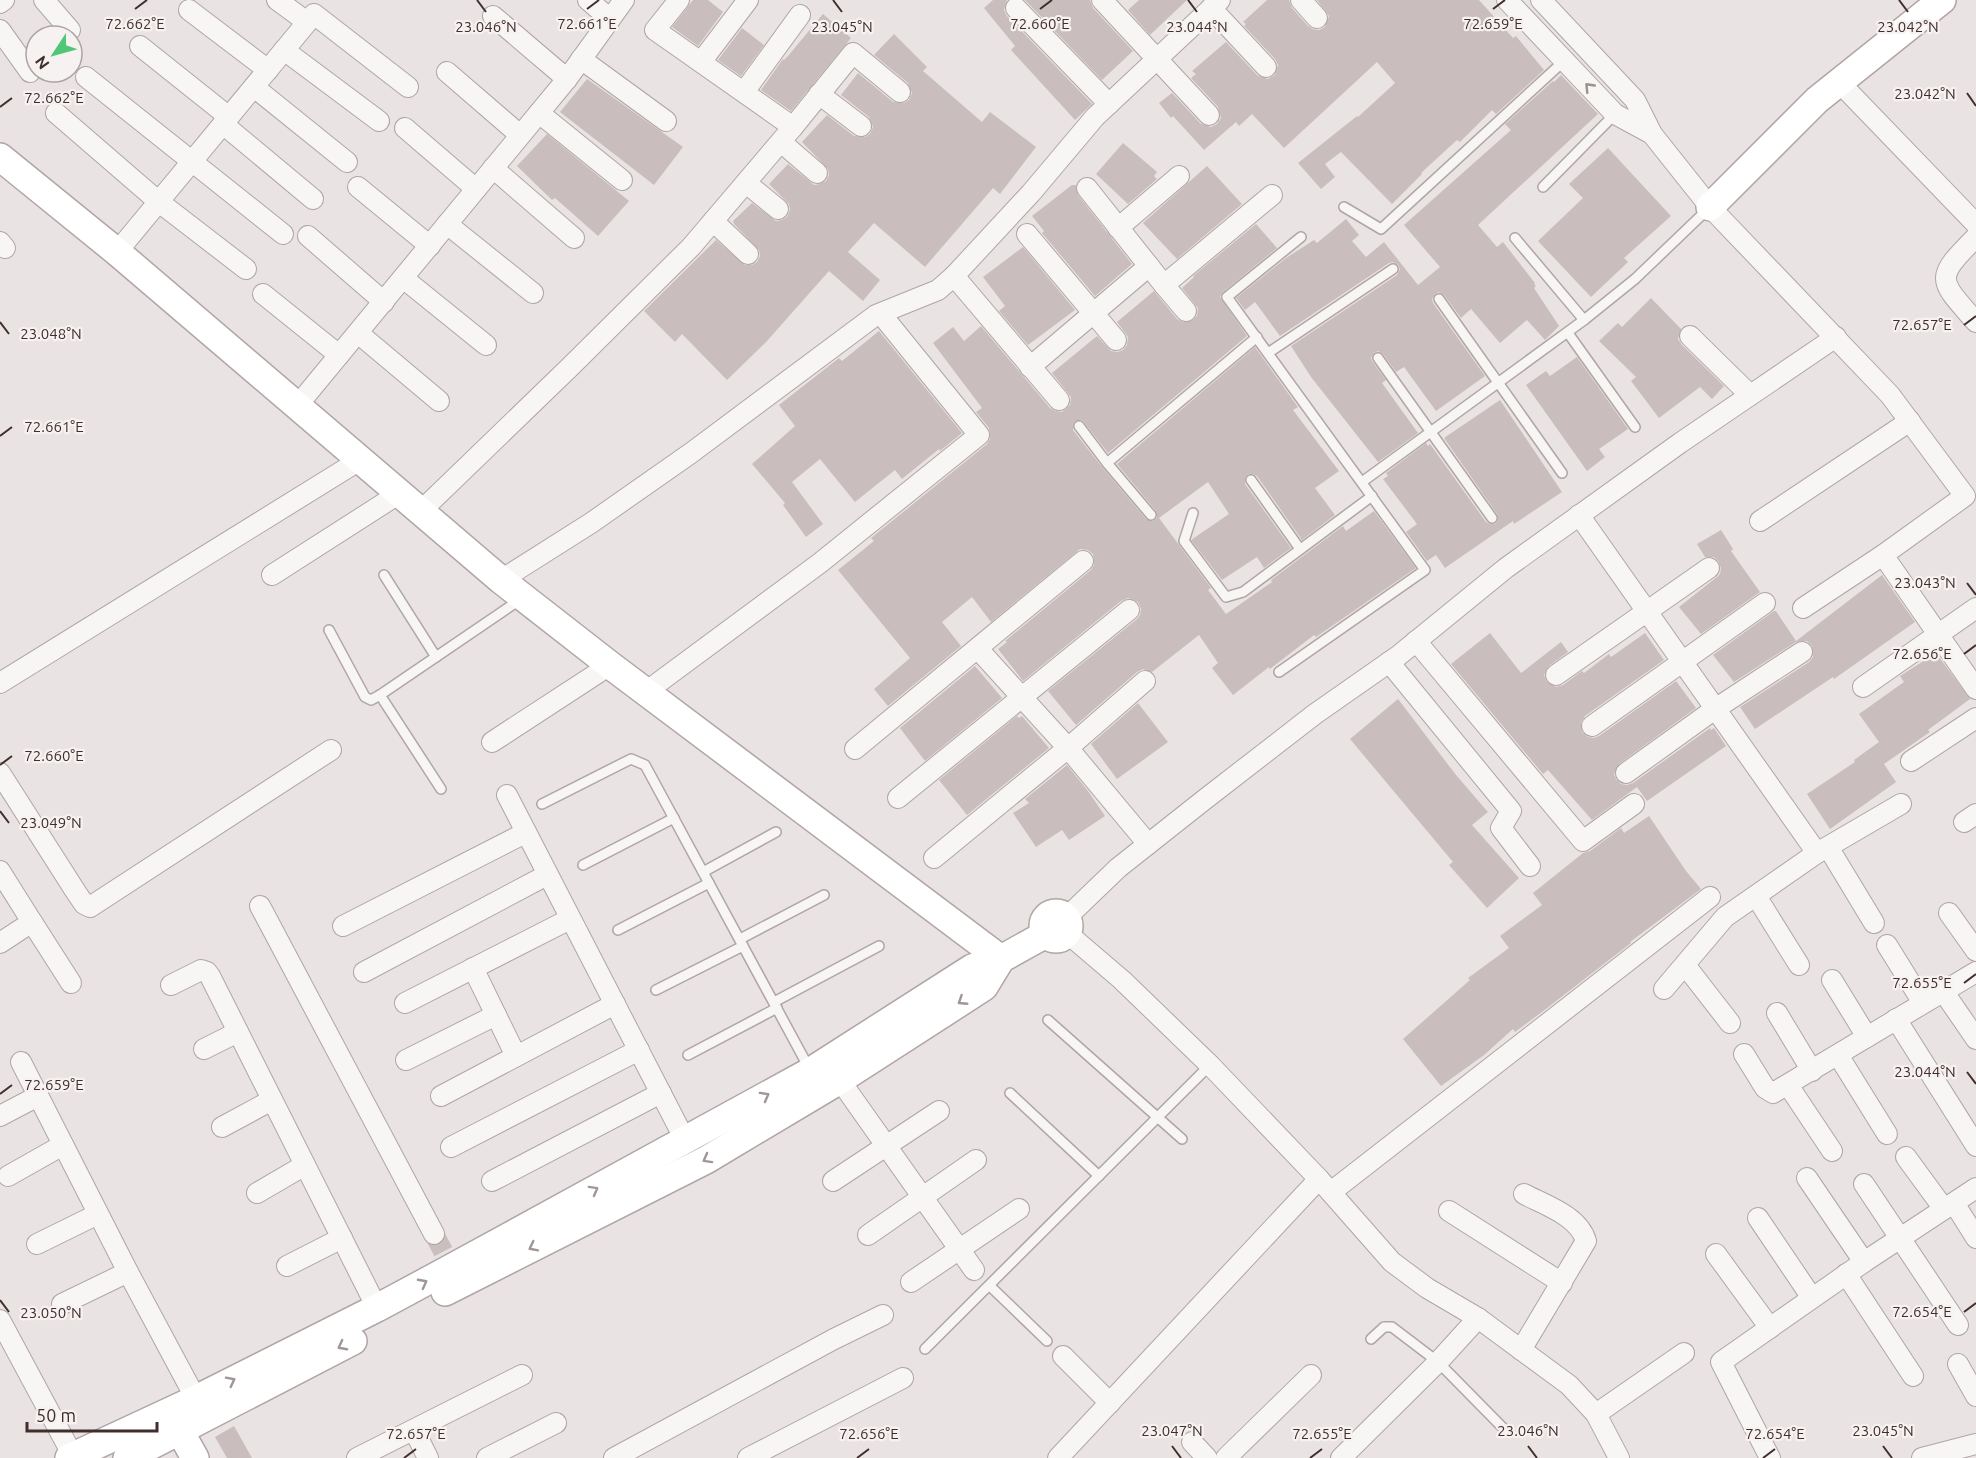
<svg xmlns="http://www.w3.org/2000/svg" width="1976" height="1458" font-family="Ubuntu,sans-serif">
<rect width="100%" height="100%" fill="#eae3e3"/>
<g fill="#c9bebd">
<path d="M693,0H708L723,12L698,46L672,27Z"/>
<path d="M993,0H1007L1004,10L1007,16L1092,104L1075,120L1011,50L1015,46L984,8Z"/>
<path d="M1025,0H1090L1093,8L1133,51L1102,80Z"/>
<path d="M1139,0H1187L1150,35L1128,10Z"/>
<path d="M1267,0H1289L1292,8L1308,26L1313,29L1319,30L1325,27L1329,16L1317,0H1479L1513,38L1516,36L1544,70L1496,114L1492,110L1460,142L1457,140L1421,173L1422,174L1392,204L1341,152L1325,164L1335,177L1321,189L1298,163L1357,116L1358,117L1395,83L1377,62L1284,148L1252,114L1239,126L1236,122L1204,150L1173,116L1171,118L1159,103L1172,93L1201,124L1211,127L1217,124L1221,118L1218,107L1191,78L1196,74L1192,71L1226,42L1258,76L1268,79L1275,75L1278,65L1275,59L1244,26L1246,24L1243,22Z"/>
<path d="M823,14L851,38L791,111L761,90L783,59L784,60L788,56Z"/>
<path d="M742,28L764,45L741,76L718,60Z"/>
<path d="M894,34L927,67L923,71L982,122L990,112L1036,147L1000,194L993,188L925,267L874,223L848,252L880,280L863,301L829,271L767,341L727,380L682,334L675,342L644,311L716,240L745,265H752L757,262L760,256L759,250L734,224L733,221L752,203L776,221L782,220L787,217L790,210L789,204L769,184L788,164L814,185L820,184L826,181L829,175L828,169L802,142L827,115L854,136L865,137L870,134L873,127L869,117L841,95L858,73L893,102L904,103L909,100L912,93L908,83L874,55Z"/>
<path d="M1561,75L1598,114L1478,225L1497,247L1503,242L1535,283L1534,284L1536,286L1534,288L1559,326L1545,340L1527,320L1500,343L1471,309L1461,318L1444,295L1439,292L1435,294L1432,299L1433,303L1485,376L1436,411L1404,367L1396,372L1383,354L1378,351L1374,353L1371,358L1372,361L1386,380L1382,383L1418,433L1378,462L1311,377L1291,346L1397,275L1400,269L1398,265L1393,262L1389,263L1280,336L1255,302L1245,310L1236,298L1286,258L1314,240L1317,243L1346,219L1359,235L1352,241L1366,257L1384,242L1418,285L1440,267L1404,225L1511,130L1505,124L1553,81L1554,82Z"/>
<path d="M587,79L683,147L654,185L560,112Z"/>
<path d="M547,134L629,201L598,236L555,198L552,200L517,166Z"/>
<path d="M1123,143L1157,172L1154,176L1157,179L1128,204L1096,174Z"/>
<path d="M1608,148L1671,216L1624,258L1628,262L1591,297L1538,241L1583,198L1569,184Z"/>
<path d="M1207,166L1242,204L1177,259L1143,223Z"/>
<path d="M1072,185H1076L1078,195L1132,264L1095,296L1042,233L1044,231L1032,216Z"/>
<path d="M1256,224L1277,248L1223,292L1220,297L1247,336L1108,453L1082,420L1075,421L1073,424V430L1102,467L1146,519L1153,521L1157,518L1156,511L1117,464L1255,347L1298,407L1293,410L1339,471L1315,488L1335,515L1302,540L1257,476L1253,474H1248L1245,478V484L1291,548L1264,568L1257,557L1222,580L1191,540L1229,514L1208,482L1159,518L1211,588L1208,590L1226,614L1272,582L1271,580L1343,526L1346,531L1374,511L1416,568L1316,637L1314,635L1270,669L1269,667L1233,695L1212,668L1218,663L1199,635L1152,672L1143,669L1137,672L1076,725L1048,691L1137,619L1140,615L1141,609L1138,602L1128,598L1121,601L1023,681L998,649L1007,642L1005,641L1091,570L1094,565L1093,554L1088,550L1080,549L991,622L972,597L942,622L961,646L888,706L874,689L910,658L838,570L874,541L871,538L955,470L987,444L990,439L989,428L976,412L982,408L933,343L953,327L964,341L981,326L1050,408L1056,411L1062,412L1070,405L1071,397L1052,373L1097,336L1111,351L1118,352L1123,350L1127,345L1128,337L1117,322L1154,291L1177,319L1183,322L1193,320L1197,316L1198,308L1182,288L1194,277L1193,276Z"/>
<path d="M1023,247L1075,310L1028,345L999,311L1005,306L983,277Z"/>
<path d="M1651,298L1681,329L1678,339L1682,345L1724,386L1712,399L1700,387L1659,418L1631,381L1636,377L1599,341L1618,323L1622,327Z"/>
<path d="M879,331L962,433L940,451L939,449L902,479L895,470L855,502L820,459L792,482L823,524L806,537L783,505L785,503L752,464L795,426L779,405L839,358L842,361Z"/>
<path d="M1577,357L1628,429L1599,449L1605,457L1587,471L1526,385L1546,371L1550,376Z"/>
<path d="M1500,400L1562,492L1514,524L1513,521L1445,568L1436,555L1427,561L1406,532L1417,524L1383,479L1388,476L1386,473L1426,443L1428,446L1430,444L1486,522L1490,524H1495L1498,520L1497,514L1444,438Z"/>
<path d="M1721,530L1733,549L1731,551L1760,592L1701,634L1679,607L1717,577L1720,574L1721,568L1718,561L1714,557H1705L1697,544Z"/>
<path d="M1882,575L1915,622L1834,679L1833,677L1755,729L1740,707L1809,662L1813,657L1812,646L1807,641L1796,642L1734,682L1713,655L1774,611H1776L1796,641Z"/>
<path d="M1490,633L1521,673L1561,642L1568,652L1549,666L1544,675L1547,682L1556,687L1563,685L1582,671L1584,673L1609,654L1611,657L1645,633L1664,660L1585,716L1581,722L1582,732L1588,737L1594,738L1599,736L1676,681L1696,708L1619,764L1614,774L1616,779L1621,784L1627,785L1633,783L1710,728L1711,730L1714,728L1726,746L1647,801L1637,787L1592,820L1548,770L1543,774L1451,664Z"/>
<path d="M1936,653L1970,699L1928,730L1930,732L1884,764L1896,782L1830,829L1807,794L1855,762L1854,760L1879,742L1859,714L1904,682L1900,676Z"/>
<path d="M975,666L1002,698L925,761L900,728Z"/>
<path d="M1398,699L1456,775L1488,812L1472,825L1519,878L1487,908L1449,865L1453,862L1350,739Z"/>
<path d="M1138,703L1168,742L1117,779L1091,744Z"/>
<path d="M1017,716L1019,718L1022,716L1049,748L967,815L939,780Z"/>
<path d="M1067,765L1088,791L1105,816L1069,840L1062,830L1036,847L1013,813L1029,803L1025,799Z"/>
<path d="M1649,816L1686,871L1701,889L1630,942L1631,943L1542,1012L1515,1032L1513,1029L1484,1055L1441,1086L1403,1039L1470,980L1468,978L1509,948L1500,936L1542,905L1533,893L1583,853L1590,851L1621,828L1624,833Z"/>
<path d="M234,1426L252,1458H227L215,1437Z"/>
</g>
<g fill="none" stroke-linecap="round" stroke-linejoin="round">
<path stroke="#c8bfbe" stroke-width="20" stroke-dasharray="20 10" stroke-linecap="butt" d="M434,1234L445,1255"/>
<defs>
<g id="lane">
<path d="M1543,187L1615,114"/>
<path d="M1344,207L1381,229L1564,61"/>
<path d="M1515,238L1584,320"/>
<path d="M1439,299L1562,473"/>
<path d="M1568,333L1635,427"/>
<path d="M1268,353L1393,269"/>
<path d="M1378,358L1492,518"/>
<path d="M1079,426L1107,463L1257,337"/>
<path d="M1107,463L1151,515"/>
<path d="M1251,480L1300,549"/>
<path d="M1362,482L1584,320L1635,279L1708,209"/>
<path d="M1193,513L1184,541L1226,597L1243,592L1372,496"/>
<path d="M384,575L436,657"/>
<path d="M329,630L365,697L371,700L380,695"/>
<path d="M1279,672L1425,570L1227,297L1301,237"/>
<path d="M441,789L380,695L521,599"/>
<path d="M542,804L631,759L645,765L809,1068"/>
<path d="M583,865L674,818"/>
<path d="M703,872L776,832"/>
<path d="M618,930L709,883"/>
<path d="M740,939L824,895"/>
<path d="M656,990L743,946"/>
<path d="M774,1002L879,946"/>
<path d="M1048,1020L1182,1139"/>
<path d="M688,1055L777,1008"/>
<path d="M1010,1093L1099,1176"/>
<path d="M990,1286L1047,1341"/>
<path d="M1371,1339L1384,1327H1392L1438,1362L1507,1432"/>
<path d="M925,1349L1210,1065"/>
</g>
<g id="street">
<path d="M44,0L70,30"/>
<path d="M277,0L307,22"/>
<path d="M588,0L610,19"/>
<path d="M1102,0L1209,115"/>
<path d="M1301,0L1317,18"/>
<path d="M1507,0L1615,114L1652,134"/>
<path d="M1541,0L1635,100L1652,134L1710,207L1890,395L1965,496L1883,555L1976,689"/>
<path d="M0,3L4,0"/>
<path d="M1016,8L1109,104"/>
<path d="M1211,8L1266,67"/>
<path d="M189,10L268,70"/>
<path d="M493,16L567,79"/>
<path d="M0,30L30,72"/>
<path d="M140,46L229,117"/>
<path d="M284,50L379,121"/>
<path d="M581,59L666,121"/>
<path d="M701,62L748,0"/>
<path d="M447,72L520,135"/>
<path d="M86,77L283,234"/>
<path d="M1839,82L1976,224"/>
<path d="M254,87L347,162"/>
<path d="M744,92L800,15"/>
<path d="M819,94L861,126"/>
<path d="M56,113L159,202L246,269"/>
<path d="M539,113L622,180"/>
<path d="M223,124L313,199"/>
<path d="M793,127L853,53L900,92"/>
<path d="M405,128L476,189"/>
<path d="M781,142L817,173"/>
<path d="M493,168L574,238"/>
<path d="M746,183L778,209"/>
<path d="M358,187L430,246"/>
<path d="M1087,188L1164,285L1272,195"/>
<path d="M713,221L748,254"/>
<path d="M447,224L533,293"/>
<path d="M1118,228L1179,176"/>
<path d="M1027,234L1116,340"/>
<path d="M308,236L384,302"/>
<path d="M1976,237C1934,279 1938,279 1976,322"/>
<path d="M0,242L5,248"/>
<path d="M117,252L314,14L408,87"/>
<path d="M954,276L1059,400"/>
<path d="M403,278L486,345"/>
<path d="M1164,285L1186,311"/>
<path d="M263,294L339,355"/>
<path d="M358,333L439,401"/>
<path d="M1690,336L1750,395"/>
<path d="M1030,367L1149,266"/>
<path d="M297,406L567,79L624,0"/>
<path d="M421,511L570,367L691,247L793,127L655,30L679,0"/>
<path d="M1579,515L1817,853"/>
<path d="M1760,521L1910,421"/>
<path d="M272,575L400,493"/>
<path d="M501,580L591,523L691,453L876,315L938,290L954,276L1031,193L1095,117L1220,0"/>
<path d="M1803,608L1883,555"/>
<path d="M1416,641L1583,841L1634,804"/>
<path d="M978,649L1068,748L1148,844"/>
<path d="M1389,662L1511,811L1501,828L1530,866"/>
<path d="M1556,675L1709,568"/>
<path d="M0,683L360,460"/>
<path d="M1863,687L1976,608"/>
<path d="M647,691L820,563L979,435L881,314"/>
<path d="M1592,726L1765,603"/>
<path d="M492,742L610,665"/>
<path d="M855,749L1083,561"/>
<path d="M1911,761L1976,718"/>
<path d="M0,773L74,889L84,904L90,907L331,750"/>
<path d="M1626,773L1715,709L1802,652"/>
<path d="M507,795L685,1140"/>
<path d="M898,798L1129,610"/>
<path d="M1964,822L1976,814"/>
<path d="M1828,847L1874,923"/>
<path d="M934,858L1068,748L1145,681"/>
<path d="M0,871L32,922L0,943"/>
<path d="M1756,896L1799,965"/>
<path d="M260,906L434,1234"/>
<path d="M1949,913L1976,951"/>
<path d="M1066,918L1118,868L1204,800L1315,714L1398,656L1506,568L1680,443L1836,337"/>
<path d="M32,922L71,983"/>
<path d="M343,926L525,833"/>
<path d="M1067,933L1122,980L1210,1065L1319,1179L1392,1262L1427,1288L1478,1318L1569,1385L1596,1414L1619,1458"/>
<path d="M1887,945L1923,1003"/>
<path d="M1685,965L1730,1023"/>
<path d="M473,968L516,1056"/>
<path d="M364,972L547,875"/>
<path d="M1832,980L1867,1037"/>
<path d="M171,985L201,970L207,972L210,976L377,1308"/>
<path d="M1664,989L1725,917L1817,853L1901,804"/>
<path d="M1943,991L1976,1039"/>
<path d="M405,1003L570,919"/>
<path d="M1777,1013L1812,1071"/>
<path d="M1896,1019L1976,1146"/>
<path d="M204,1049L238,1032"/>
<path d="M1744,1054L1765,1088L1773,1093L1976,972"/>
<path d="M1838,1055L1887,1134"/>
<path d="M406,1060L496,1015"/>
<path d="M21,1062L128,1272L196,1399"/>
<path d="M832,1069L974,1270"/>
<path d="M1788,1085L1832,1151"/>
<path d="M441,1096L615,1004"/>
<path d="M0,1116L38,1096"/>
<path d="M222,1127L272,1100"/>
<path d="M451,1147L639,1050"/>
<path d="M1906,1157L1944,1209"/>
<path d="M8,1176L63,1145"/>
<path d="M1807,1178L1864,1262"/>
<path d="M492,1181L661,1093"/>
<path d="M833,1181L939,1111"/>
<path d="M1864,1184L1958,1325"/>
<path d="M1331,1192L1710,897"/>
<path d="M257,1193L305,1165"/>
<path d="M1954,1203L1976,1238"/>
<path d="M1449,1211L1562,1283"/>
<path d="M1758,1218L1812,1298"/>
<path d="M868,1235L976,1160"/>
<path d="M37,1244L98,1214"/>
<path d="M1716,1254L1770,1328"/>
<path d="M287,1266L342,1238"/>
<path d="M1846,1274L1913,1376"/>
<path d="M911,1282L1019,1209"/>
<path d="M62,1304L128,1272"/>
<path d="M0,1320L73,1456"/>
<path d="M1521,1350L1586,1241C1579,1216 1545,1205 1524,1194"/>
<path d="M1063,1356L1110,1403"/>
<path d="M1958,1364L1976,1396"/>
<path d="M1596,1414L1684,1353"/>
<path d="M414,1430L428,1458"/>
<path d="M1192,1442L1207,1458"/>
<path d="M357,1458L522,1375"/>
<path d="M487,1458L556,1423"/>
<path d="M614,1458L834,1339L883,1315"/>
<path d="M748,1458L903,1378"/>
<path d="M1058,1458L1319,1179"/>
<path d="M1226,1458L1311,1375"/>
<path d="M1341,1458L1438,1362L1478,1318"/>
<path d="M1770,1458L1721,1362L1864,1262L1976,1188"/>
<path d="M1922,1458L1976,1444"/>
</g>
<g id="secondary">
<path d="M0,157L117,252L501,580L610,665L1001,959"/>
<path d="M1710,207L1817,100L1942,0"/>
<circle cx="1056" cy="926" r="13"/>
<path d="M445,1292L706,1160L840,1080L984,987L1001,959"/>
<path d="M171,1415L195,1458"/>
<path d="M69,1458L196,1399L377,1308L453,1267L811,1071L972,968L1001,959L1046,934"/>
<path d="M127,1458L353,1341"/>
</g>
</defs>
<use href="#lane" stroke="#b1a5a5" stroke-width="12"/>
<use href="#street" stroke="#b1a5a5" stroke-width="22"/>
<use href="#secondary" stroke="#b1a5a5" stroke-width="30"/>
<use href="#lane" stroke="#f8f5f5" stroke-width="9"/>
<use href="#street" stroke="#f8f5f5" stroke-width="20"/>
<use href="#secondary" stroke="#fff" stroke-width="27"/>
</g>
<defs><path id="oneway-chevron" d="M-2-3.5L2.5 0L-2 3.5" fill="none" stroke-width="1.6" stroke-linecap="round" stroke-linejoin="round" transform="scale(1.5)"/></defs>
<use stroke="#9c9290" href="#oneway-chevron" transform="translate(1589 87) rotate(-134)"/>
<g stroke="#a09696">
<use href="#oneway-chevron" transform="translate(962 1001) rotate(147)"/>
<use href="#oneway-chevron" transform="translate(765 1096) rotate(-29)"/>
<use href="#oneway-chevron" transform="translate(707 1159) rotate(151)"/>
<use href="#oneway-chevron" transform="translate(594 1190) rotate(-29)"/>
<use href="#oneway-chevron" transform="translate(533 1247) rotate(153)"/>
<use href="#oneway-chevron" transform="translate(423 1283) rotate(-28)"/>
<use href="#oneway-chevron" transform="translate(342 1346) rotate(152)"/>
<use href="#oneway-chevron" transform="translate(231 1381) rotate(-27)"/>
</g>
<path fill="none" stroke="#412e2c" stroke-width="2" d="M477,0L486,12M833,0L842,12M1188,0L1197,12M1899,0L1908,12M135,9L147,0M587,9L599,0M1040,9L1052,0M1493,9L1505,0M1967,93L1976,106M0,107L12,98M0,322L9,334M1964,325L1976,316M0,436L12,427M1967,583L1976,595M1964,654L1976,645M0,765L12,756M0,811L9,823M1964,983L1976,974M1967,1072L1976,1084M0,1094L12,1085M0,1300L9,1312M1964,1312L1976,1303M1172,1446L1181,1458M1528,1446L1537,1458M1883,1446L1892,1458M404,1458L416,1449M857,1458L869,1449M1310,1458L1322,1449M1763,1458L1775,1449"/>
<g font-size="15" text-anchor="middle" fill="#412e2c" stroke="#f7f2f2" stroke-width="4.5" stroke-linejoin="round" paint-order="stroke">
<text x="135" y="29">72.662°E</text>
<text x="587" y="29">72.661°E</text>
<text x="1040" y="29">72.660°E</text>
<text x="1493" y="29">72.659°E</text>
<text x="486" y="32">23.046°N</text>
<text x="842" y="32">23.045°N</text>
<text x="1197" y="32">23.044°N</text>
<text x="1908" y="32">23.042°N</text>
<text x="1925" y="99">23.042°N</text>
<text x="54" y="103">72.662°E</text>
<text x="1922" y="330">72.657°E</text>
<text x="51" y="339">23.048°N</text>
<text x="54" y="432">72.661°E</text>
<text x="1925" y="588">23.043°N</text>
<text x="1922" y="659">72.656°E</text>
<text x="54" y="761">72.660°E</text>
<text x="51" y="828">23.049°N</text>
<text x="1922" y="988">72.655°E</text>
<text x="1925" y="1077">23.044°N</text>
<text x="54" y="1090">72.659°E</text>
<text x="1922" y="1317">72.654°E</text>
<text x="51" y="1318">23.050°N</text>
<text x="1172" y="1436">23.047°N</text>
<text x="1528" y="1436">23.046°N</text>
<text x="1883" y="1436">23.045°N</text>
<text x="416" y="1439">72.657°E</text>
<text x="869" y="1439">72.656°E</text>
<text x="1322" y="1439">72.655°E</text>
<text x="1775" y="1439">72.654°E</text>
</g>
<g transform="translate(54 54) rotate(234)"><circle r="28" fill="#f7f2f2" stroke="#aea4a3" stroke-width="1.5"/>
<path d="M0-4.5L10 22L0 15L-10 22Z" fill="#51c676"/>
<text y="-9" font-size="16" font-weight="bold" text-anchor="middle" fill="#412e2c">N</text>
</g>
<path d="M27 1422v9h130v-9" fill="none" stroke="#412e2c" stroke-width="3"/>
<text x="36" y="1422" font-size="18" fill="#412e2c" stroke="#f7f2f2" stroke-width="4.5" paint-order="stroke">50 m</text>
</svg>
